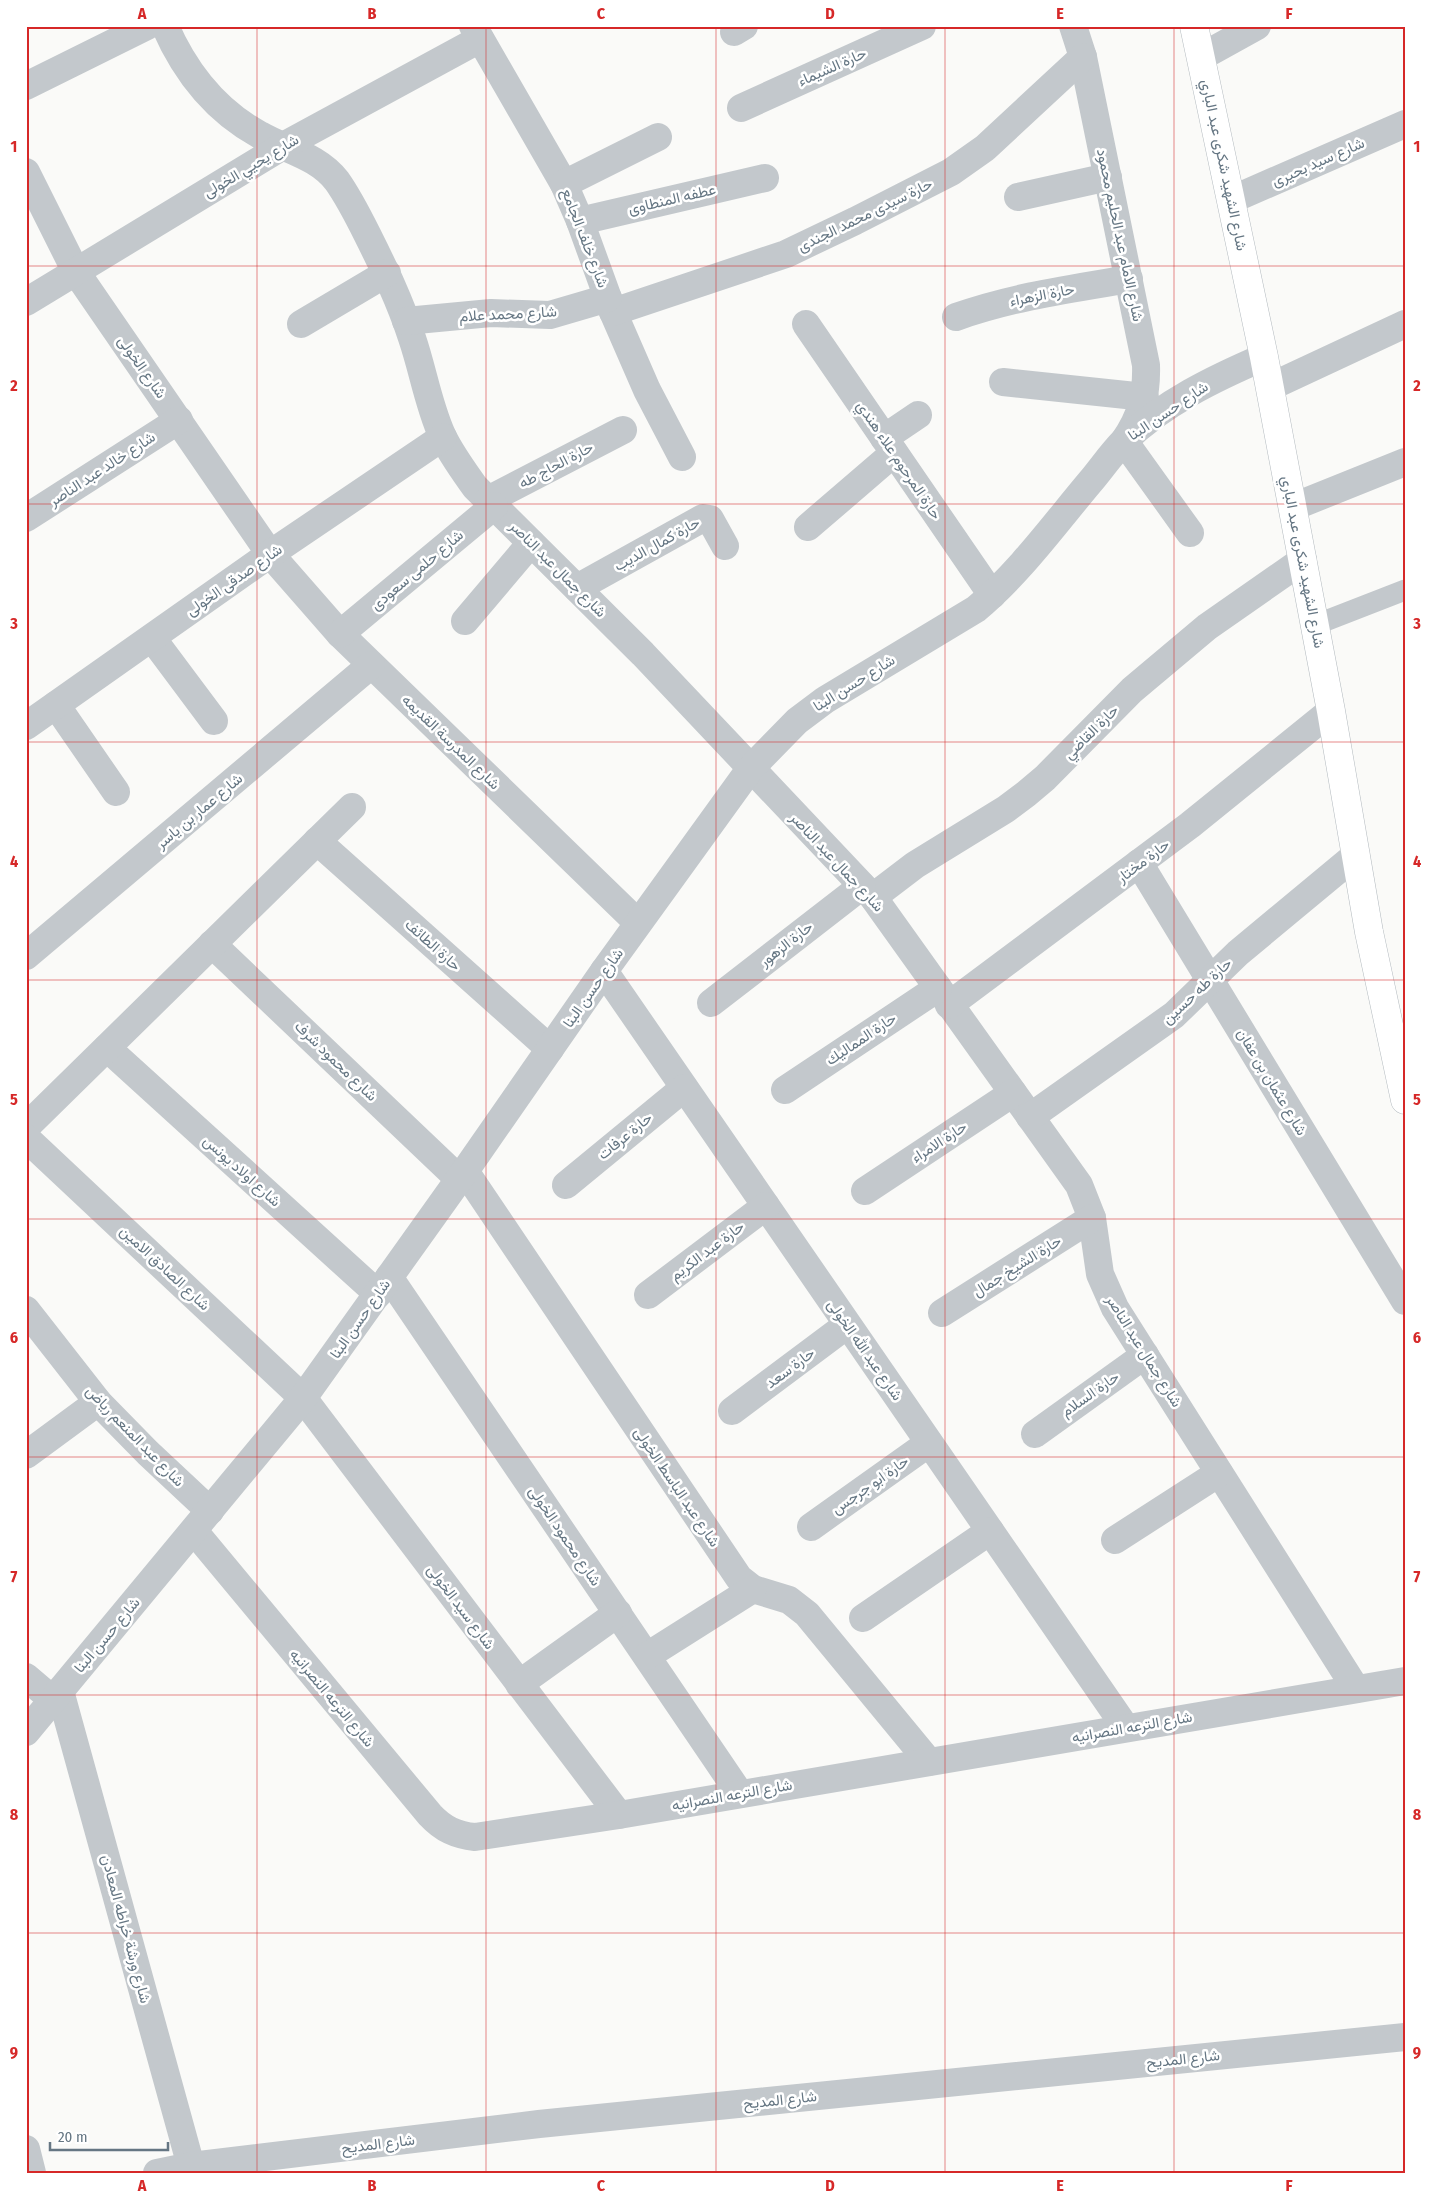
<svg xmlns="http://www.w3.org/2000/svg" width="1431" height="2199" font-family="'Fira Sans Condensed',Vazirmatn,sans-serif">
<rect width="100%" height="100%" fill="#fafaf8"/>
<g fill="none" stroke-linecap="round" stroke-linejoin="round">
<defs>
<path id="secondary" d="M1194,26L1264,357L1331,711L1369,932L1405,1100"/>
</defs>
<use href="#secondary" stroke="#b3babf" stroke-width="29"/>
<path stroke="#c3c8cc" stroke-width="21" d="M1315,625L1405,590"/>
<g stroke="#c3c8cc" stroke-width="28">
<path d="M165,26C185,72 216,111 260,135C286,150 318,156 337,181C349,198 358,216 367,234C384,268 400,301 412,338C423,370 428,404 442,435C451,454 463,470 475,487L643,654L873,897L1079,1185L1092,1218L1100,1274L1115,1308L1356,1689"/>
<path d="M473,26L564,184L580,221L613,312L647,390L682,457"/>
<path d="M1073,26L1083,57L1146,365C1147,394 1141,417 1124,441L1190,533"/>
<path d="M734,32L744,26"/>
<path d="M1201,57L1257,26"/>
<path d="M26,86L147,26"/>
<path d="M741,108L922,26"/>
<path d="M26,172L76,272L270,554L340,634L638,923"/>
<path d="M564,184L658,137"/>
<path d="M1018,197L1108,177"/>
<path d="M1231,200L1405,124"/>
<path d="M580,221L765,178"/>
<path d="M26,302L283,146L480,39"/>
<path d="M613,312L786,254L855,221L951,172L985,148L1083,57"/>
<path d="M956,317C1012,297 1070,289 1129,279"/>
<path d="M406,321L491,313L550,315L608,298"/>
<path d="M301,324L387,273"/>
<path d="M806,324L992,595"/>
<path d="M1003,382L1145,397"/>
<path d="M1270,387L1405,324"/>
<path d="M884,438L918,415"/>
<path d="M488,500L623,430"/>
<path d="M1293,507L1405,462"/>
<path d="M26,518L179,420"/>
<path d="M808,527L894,453"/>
<path d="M577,588L703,518L710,519L725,546"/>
<path d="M465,621L531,543"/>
<path d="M340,634L494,506"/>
<path d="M152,638L214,721"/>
<path d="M56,705L116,792"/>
<path d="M26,726L270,554L443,437"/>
<path d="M317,841L550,1049"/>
<path d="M1139,863L1405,1301"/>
<path d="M873,897L915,865L1006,809L1026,794L1045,778L1132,690L1207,627L1303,560"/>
<path d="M212,944L459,1179"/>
<path d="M26,956L371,665"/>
<path d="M604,971L1126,1728"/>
<path d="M711,1003L862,886"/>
<path d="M949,1005L1190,825L1331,711"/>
<path d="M107,1048L378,1294"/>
<path d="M785,1090L938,988"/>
<path d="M1030,1117L1174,1015L1238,953L1356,855"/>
<path d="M26,1127L352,807"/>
<path d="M26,1138L303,1398L619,1815"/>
<path d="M465,1171L739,1578L753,1589L789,1600L807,1614L929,1762"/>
<path d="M566,1185L684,1088"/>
<path d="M865,1191L1013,1093"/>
<path d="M389,1277L740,1794"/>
<path d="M648,1295L766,1206"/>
<path d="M26,1310L98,1402L148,1453L210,1511"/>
<path d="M942,1313L1092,1218"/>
<path d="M732,1411L847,1325"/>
<path d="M1035,1434L1145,1355"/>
<path d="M26,1455L98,1402"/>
<path d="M811,1527L929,1443"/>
<path d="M194,1531L430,1815C443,1829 456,1835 475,1837L619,1815L1405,1681"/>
<path d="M1115,1540L1219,1473"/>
<path d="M863,1618L990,1531"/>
<path d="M647,1656L753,1589"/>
<path d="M26,1677L53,1700"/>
<path d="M519,1684L618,1613"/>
<path d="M60,1691L191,2166"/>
<path d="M26,1732L303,1398L465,1171L604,971L750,769L797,721L825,700L976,609C1020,572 1053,526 1090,482C1101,469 1112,453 1124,441C1163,403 1215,378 1264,357"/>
<path d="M26,2149L32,2173"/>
<path d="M157,2173L191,2166L539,2124L1405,2037"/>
</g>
<use href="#secondary" stroke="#fff" stroke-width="28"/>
</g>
<path fill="none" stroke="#d62828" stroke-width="1" stroke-opacity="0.55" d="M257,26V2173M486,26V2173M716,26V2173M945,26V2173M1174,26V2173M26,266H1405M26,504H1405M26,742H1405M26,980H1405M26,1219H1405M26,1457H1405M26,1695H1405M26,1933H1405"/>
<g text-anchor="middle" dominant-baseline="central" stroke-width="5" stroke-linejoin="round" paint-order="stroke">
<g font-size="15" fill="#657683" stroke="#fff">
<text transform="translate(832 67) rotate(-24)">حارة الشيماء</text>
<text transform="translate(1318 162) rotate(-24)">شارع سيد بحيرى</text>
<text transform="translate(1224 165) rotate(78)">شارع الشهيد شكرى عبد الباري</text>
<text transform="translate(251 166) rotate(-31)">شارع يحيي الخولى</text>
<text transform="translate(672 199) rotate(-13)">عطفه المنطاوى</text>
<text transform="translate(865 215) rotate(-26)">حارة سيدى محمد الجندى</text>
<text transform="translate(1120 235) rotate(78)">شارع الامام عبد الحليم محمود</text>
<text transform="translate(585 238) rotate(69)">شارع خلف الجامع</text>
<text transform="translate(1042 295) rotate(-11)">حارة الزهراء</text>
<text transform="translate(508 314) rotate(-3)">شارع محمد علام</text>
<text transform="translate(142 367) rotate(55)">شارع الخولى</text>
<text transform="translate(1168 411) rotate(-34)">شارع حسن البنا</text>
<text transform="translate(899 460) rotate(56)">حارة المرحوم علاء هندي</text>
<text transform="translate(556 465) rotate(-28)">حارة الحاج طه</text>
<text transform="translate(102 469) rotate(-33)">شارع خالد عبد الناصر</text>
<text transform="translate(657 544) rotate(-29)">حارة كمال الديب</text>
<text transform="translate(1303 562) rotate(79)">شارع الشهيد شكرى عبد الباري</text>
<text transform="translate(558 569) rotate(45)">شارع جمال عبد الناصر</text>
<text transform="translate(417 570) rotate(-40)">شارع حلمى سعودى</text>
<text transform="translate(234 580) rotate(-35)">شارع صدقى الخولى</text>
<text transform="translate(854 683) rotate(-32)">شارع حسن البنا</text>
<text transform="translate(1091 732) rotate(-45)">حارة القاضي</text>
<text transform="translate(451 742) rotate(44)">شارع المدرسة القديمه</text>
<text transform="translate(199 811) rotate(-40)">شارع عمار بن ياسر</text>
<text transform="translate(1143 861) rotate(-37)">حارة مختار</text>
<text transform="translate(837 862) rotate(47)">شارع جمال عبد الناصر</text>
<text transform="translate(786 944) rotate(-38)">حارة الزهور</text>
<text transform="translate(433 945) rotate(42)">حارة الطائف</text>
<text transform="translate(593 988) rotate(-55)">شارع حسن البنا</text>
<text transform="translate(1197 991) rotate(-43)">حارة طه حسين</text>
<text transform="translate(861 1039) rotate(-34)">حارة المماليك</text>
<text transform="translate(336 1061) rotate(44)">شارع محمود شرف</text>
<text transform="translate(1272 1082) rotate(59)">شارع عثمان بن عفان</text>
<text transform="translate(625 1136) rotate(-39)">حارة عرفات</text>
<text transform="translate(939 1142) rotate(-33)">حارة الامراء</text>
<text transform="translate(242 1171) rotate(42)">شارع اولاد يونس</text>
<text transform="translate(707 1251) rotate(-37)">حارة عبد الكريم</text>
<text transform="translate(1017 1266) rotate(-32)">حارة الشيخ جمال</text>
<text transform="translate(165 1268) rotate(43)">شارع الصادق الامين</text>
<text transform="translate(360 1319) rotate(-55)">شارع حسن البنا</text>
<text transform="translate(865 1350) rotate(55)">شارع عبد الله الخولى</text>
<text transform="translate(1144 1351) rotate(58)">شارع جمال عبد الناصر</text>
<text transform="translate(790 1368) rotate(-37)">حارة سعد</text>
<text transform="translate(1090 1394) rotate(-35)">حارة السلام</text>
<text transform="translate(135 1436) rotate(46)">شارع عبد المنعم رياض</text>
<text transform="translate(870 1485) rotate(-35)">حارة ابو جرجس</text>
<text transform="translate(677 1487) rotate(56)">شارع عبد الباسط الخولى</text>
<text transform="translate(565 1536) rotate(56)">شارع محمود الخولى</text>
<text transform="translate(461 1607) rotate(53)">شارع سيد الخولى</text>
<text transform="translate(107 1635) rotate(-50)">شارع حسن البنا</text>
<text transform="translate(332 1698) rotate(50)">شارع الترعه النصرانيه</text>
<text transform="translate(1132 1727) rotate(-10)">شارع الترعه النصرانيه</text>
<text transform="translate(732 1795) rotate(-10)">شارع الترعه النصرانيه</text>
<text transform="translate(126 1929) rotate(75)">شارع ورشة خراطه المعادن</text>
<text transform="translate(1183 2059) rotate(-6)">شارع المديح</text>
<text transform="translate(780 2100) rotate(-6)">شارع المديح</text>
<text transform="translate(378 2144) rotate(-7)">شارع المديح</text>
</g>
</g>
<rect width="1431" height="2199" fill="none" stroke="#ffffff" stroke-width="55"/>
<path d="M50 2142v8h118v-8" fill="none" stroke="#657683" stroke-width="2.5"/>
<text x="58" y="2142" font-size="15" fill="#657683" stroke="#ffffff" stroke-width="4" paint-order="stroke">20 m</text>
<rect x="28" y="28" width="1376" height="2144" fill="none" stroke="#d62828" stroke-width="2"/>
<g font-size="16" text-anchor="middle" font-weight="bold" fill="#d62828">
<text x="142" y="19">A</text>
<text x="372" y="19">B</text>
<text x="601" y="19">C</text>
<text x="830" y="19">D</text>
<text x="1060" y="19">E</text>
<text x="1289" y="19">F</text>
<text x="14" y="152">1</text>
<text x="1417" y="152">1</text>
<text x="14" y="391">2</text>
<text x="1417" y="391">2</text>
<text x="14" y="629">3</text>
<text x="1417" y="629">3</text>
<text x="14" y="867">4</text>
<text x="1417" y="867">4</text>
<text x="14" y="1105">5</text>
<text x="1417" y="1105">5</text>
<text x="14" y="1343">6</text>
<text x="1417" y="1343">6</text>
<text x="14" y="1582">7</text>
<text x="1417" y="1582">7</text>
<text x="14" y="1820">8</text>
<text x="1417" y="1820">8</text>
<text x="14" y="2058">9</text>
<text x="1417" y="2058">9</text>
<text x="142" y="2191">A</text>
<text x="372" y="2191">B</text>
<text x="601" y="2191">C</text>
<text x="830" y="2191">D</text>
<text x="1060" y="2191">E</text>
<text x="1289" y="2191">F</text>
</g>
</svg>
